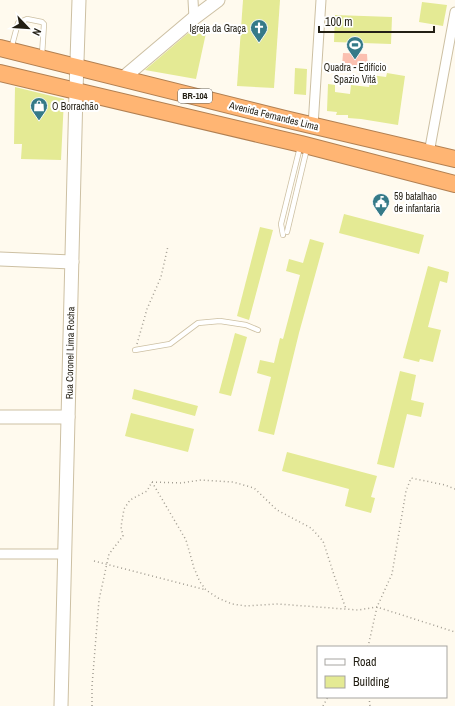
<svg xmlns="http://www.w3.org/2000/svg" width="455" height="706" font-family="'Archivo Narrow',sans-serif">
<rect width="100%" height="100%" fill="#fffaee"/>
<path fill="#fbc0b0" d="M343,53L367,54L368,69L342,67Z"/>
<g fill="#e4ea94">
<path d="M243,0H280L274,88L237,86Z"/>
<path d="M422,2L447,5L443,26L419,22Z"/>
<path d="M335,15L392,17L391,44L334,42Z"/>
<path d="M193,29L206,33L196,79L145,70Z"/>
<path d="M295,68L307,69L306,95L294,94Z"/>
<path d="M387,73L405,76L398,125L361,119L348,118V115H336L337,112L327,111L328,84L335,85V92L350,94L351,85L369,87L371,75L386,77Z"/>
<path d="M15,87L64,99L61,160L21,159L22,144H14Z"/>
<path d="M344,214L424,235L419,254L339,233Z"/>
<path d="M260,227L273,230L249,320L237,316Z"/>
<path d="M310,239L324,243L299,333L274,435L258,431L271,377L257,373L260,360L274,363L280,338L283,339L300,275L286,271L289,259L303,263Z"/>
<path d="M428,266L449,272L447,283L440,281L428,327L441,330L433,362L420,359L419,362L403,358Z"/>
<path d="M235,333L247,337L231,396L219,393Z"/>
<path d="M400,371L416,375L411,400L424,403L421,417L407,414L394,468L377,464Z"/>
<path d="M134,389L198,406L195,416L132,399Z"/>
<path d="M131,413L194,429L188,452L125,436Z"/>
<path d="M287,452L377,476L371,497L375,498L371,513L345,506L349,489L282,471Z"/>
</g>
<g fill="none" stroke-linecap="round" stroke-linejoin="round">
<defs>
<g id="lane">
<path d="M11,49L18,23L27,19L42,22L44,24L42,55"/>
<path d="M287,232L307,148"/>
<path d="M283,235L281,224L300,147"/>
<path d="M135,350L170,344L198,323L220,321L246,325L258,330"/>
</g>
<g id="street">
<path d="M193,0L194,18"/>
<path d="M313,126L321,0"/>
<path d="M429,153L455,12"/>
<path d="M0,554H65"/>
</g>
<g id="secondary">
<path d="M123,78L194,18L218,0"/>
<path d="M0,259L72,262"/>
<path d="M0,417H68"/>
<path d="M61,706L76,91L79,0"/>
</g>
<g id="highway">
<path d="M0,48L285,119L455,159"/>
<path d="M0,73L301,144L455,184"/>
</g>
</defs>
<use href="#lane" stroke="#cdc0a3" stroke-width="6"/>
<use href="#street" stroke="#cdc0a3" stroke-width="11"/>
<use href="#secondary" stroke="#cdc0a3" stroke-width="15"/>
<use href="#highway" stroke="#b28052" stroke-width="18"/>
<g stroke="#a29d92" stroke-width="1.5" stroke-dasharray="1 3" stroke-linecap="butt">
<path d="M137,344L147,309L161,277L168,246"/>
<path d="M152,482L186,540L194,568L200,582L206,590L218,598L232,604L246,606L278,604L358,610L377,607L455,632"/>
<path d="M152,482L181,483L201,480L233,482L254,488L277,510L311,528L323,541L335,578L346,609"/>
<path d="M94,561L206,590"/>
<path d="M368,647L377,607L392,574L406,491L411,478L445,485L455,489"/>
<path d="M369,697L370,706"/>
<path d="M92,706V686L99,600L109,554L123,536L121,527L124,509L130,500L147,491L152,482"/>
<path d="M323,706L328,697"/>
</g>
<use href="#lane" stroke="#fff" stroke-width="4.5"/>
<use href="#street" stroke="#fff" stroke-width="9"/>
<use href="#secondary" stroke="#fff" stroke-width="13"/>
<use href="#highway" stroke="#ffb573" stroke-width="16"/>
</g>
<defs>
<symbol id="church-pin" viewBox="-11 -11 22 30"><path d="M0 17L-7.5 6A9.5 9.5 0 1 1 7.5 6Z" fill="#357a88" stroke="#fff"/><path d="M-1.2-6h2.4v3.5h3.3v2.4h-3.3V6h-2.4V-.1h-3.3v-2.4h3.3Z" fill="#fff"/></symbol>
<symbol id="stadium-pin" viewBox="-11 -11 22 30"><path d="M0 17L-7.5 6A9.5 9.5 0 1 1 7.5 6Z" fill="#357a88" stroke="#fff"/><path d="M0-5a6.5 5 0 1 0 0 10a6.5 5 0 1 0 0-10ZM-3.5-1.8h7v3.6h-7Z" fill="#fff"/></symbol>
<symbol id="shop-pin" viewBox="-11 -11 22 30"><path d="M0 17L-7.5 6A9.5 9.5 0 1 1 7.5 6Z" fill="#357a88" stroke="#fff"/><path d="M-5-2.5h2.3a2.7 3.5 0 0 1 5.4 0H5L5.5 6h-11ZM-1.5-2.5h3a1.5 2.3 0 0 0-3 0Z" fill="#fff"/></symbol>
<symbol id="civic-pin" viewBox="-11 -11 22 30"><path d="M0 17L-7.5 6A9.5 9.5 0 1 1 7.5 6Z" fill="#357a88" stroke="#fff"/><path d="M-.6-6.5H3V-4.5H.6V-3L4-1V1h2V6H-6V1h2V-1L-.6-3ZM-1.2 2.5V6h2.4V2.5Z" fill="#fff"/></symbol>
</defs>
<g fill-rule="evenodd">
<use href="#church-pin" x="249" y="18" width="20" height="27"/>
<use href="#stadium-pin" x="345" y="35" width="20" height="27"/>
<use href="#shop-pin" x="29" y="96" width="20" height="27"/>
<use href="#civic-pin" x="371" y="192" width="20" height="27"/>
</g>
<g text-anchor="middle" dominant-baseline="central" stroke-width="4" stroke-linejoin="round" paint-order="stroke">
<rect fill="#fff" stroke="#65625a" stroke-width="1" x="178" y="89" width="34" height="14" rx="3"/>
<g font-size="9" font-weight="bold" fill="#231f14">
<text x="195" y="96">BR-104</text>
</g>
<g font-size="10" fill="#231f14" stroke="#fff" text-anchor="start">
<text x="246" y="28" text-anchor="end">Igreja da Graça</text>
<text x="355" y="67" text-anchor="middle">Quadra - Edifício<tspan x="355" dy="12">Spazio Vitá</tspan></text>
<text x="52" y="106">O Borrachão</text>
<text x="394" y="196">59 batalhao<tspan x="394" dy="12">de infantaria</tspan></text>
</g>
<g font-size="10" fill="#231f14" stroke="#fff">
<text transform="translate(274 116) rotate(14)">Avenida Fernandes Lima</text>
<text transform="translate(70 353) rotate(-89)">Rua Coronel Lima Rocha</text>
</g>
</g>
<rect x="317" y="646" width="130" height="52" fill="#ffffff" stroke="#a7a5a1"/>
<rect x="325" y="659" width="20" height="6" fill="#ffffff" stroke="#a7a5a1"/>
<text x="353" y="666" font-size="12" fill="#231f14">Road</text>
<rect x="325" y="676" width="20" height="12" fill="#e4ea94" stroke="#a7a5a1"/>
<text x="353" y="686" font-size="12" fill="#231f14">Building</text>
<g transform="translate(28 28) rotate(115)" stroke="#ffffff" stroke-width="3" paint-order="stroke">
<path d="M0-3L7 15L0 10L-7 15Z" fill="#231f14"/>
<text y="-6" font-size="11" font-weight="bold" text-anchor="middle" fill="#231f14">N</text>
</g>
<path d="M319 26v6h115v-6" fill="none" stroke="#231f14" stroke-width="2"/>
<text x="325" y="26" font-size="12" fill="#231f14" stroke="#ffffff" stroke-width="3" paint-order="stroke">100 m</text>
</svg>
